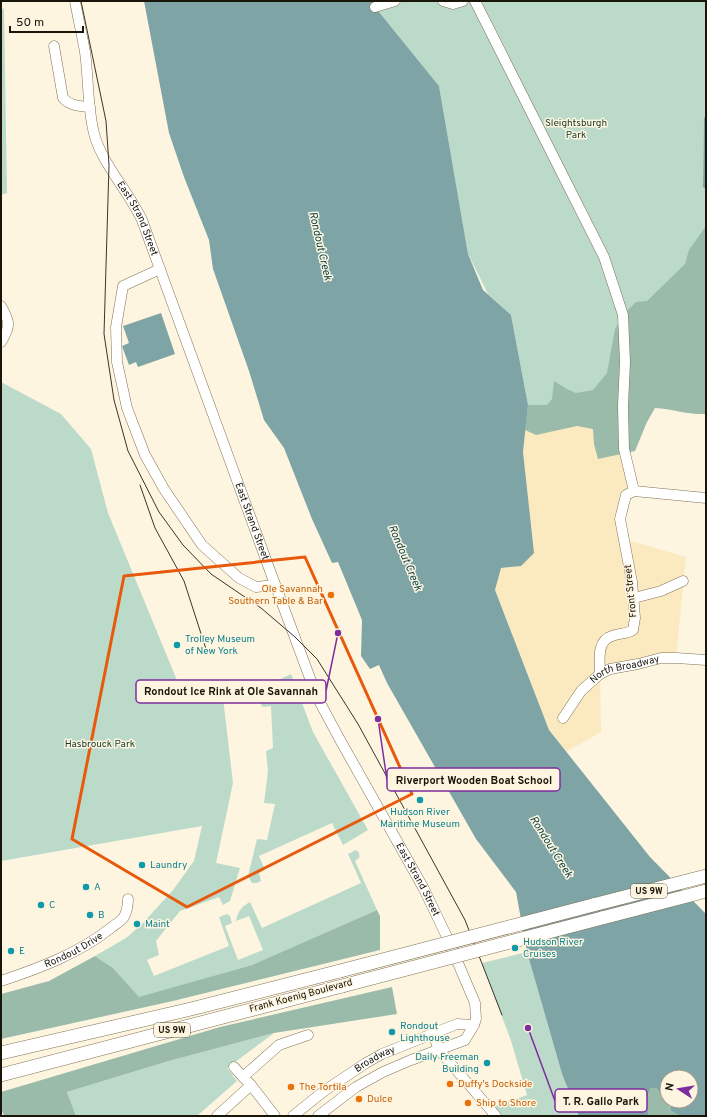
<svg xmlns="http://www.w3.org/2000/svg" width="707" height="1117" font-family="Overpass,sans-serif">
<rect width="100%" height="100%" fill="#fef5e1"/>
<path fill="#fbe9c0" d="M623,406L634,491L626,495L624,539L686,557L676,658L600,674L601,732L566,752L549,730L495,590L501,568L521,566L523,452L525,430Z"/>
<g fill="#bbdaca">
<path d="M374,1H706V115L704,118L703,187L706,190V378L623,406L525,430L528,405L511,315L488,294L468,254L439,86L375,7Z"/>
<path d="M4,8L7,193L1,195V10Z"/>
<path d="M1,382L61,414L91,449L108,513L181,690L221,681L233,783L216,863L240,868L230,901L223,905L219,897L180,911L156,941L159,955L147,960L154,976L229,946L219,917L227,914L230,916L232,923L225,926L238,960L263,950L249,916L236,921C238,911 241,907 250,902L262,928L361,883L348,854L356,850C359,852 360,854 359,858L355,861L377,910L252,965L139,998L113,968L95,956L126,938L143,923L173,890L194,861L202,826L1,861Z"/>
<path d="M291,674L313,732L368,830L343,845L332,823L259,856L265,870L259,873L261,881L257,883H252L248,876L257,839L267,840L275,804L264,803L268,771L266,751L273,748L271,706L263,707L261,705C263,685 275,682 291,674Z"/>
<path d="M527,952L562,1074L579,1116H497L490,1108L527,1095L511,1041L482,963Z"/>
<path d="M274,1033L227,1068L237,1081L197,1116H76L67,1092L169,1061Z"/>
</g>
<g fill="#9bbbaa">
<path d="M706,226V414C689,415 672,409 655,408L647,422L635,451L598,459L594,444L593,429L577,426L536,435L525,430L528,405H547L552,399L554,381L567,389L576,393L593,390L607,373L615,329L623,315L636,302L647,301L685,264L689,250Z"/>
<path d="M377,910L380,916V950L173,1001L1,1039V994L49,981L95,956L113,968L139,997L252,965Z"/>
<path d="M392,987L397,1014L274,1033L169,1061L67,1092L76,1116H4L1,1108V1092L220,1027Z"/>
<path d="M651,1088H656L666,1097L671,1111L680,1116H649C647,1107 646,1096 651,1088Z"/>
</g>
<g fill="#7ea4a6">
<path d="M144,1H374L375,7L439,86L468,254L483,290L511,315L528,405L523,452L534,553L521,566L501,568L495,590L549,730L650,857L706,914V1116H680L671,1111L668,1101H691V1077H667V1099L656,1088H651C646,1096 647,1107 649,1116H579L562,1074L527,952L516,892L476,839L387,683L379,665L370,669L361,656L362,620L338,562L332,563L312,519L284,448L264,420L249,371L213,269L209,240L184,177L169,133Z"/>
<path d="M706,115V190L703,187L704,118Z"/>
<path d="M161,313L175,354L138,367L136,362L129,365L122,346L129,343L123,326Z"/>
</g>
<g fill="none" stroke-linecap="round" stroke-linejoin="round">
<defs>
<g id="minor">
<path id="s1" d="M75,1C78,18 82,35 85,52C89,80 87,110 95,137C104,166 129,192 142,220L269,568L317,697L339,738L424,889L446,935L475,1003L476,1019L474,1025L465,1040L411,1060L383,1072L356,1087L318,1116"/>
<path d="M443,1L453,4L463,1"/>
<path d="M475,1L604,257L623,315L625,362L623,406L624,449L634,491"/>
<path d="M375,7L395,1"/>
<path d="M54,46L63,98C70,106 80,106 90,107"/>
<path d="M160,269L123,286L116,327L117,362L127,408L145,455L164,489L202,545L239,578L256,587L275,585"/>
<path d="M1,306C10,322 11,326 1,342"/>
<path d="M634,598L661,591L683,581"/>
<path d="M600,674C600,661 596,641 612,636C620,633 627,634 633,630L635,618L632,582L620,519L626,495L634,491L706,498"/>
<path id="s2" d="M563,718L581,691L600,674L610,669L638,664L661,658H676L706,660"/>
<path id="s3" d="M1,981C40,968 80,953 112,927C116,924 121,921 124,917C127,911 128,906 128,899"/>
<path d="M433,1034L439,1050L496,1116"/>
<path d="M234,1067L243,1077"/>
<path d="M251,1085L243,1077L279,1045L308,1035"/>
<path d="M217,1116L251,1085L275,1116"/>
<path id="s4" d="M293,1116L324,1091L366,1063L382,1054L457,1024L474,1025"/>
</g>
<g id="major">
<path d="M593,905L706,876"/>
<path d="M602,918L706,891"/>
<path d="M1,1053L191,1009L340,971"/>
<path d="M1,1075L342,986"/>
</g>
</defs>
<use href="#minor" stroke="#807354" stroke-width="11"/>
<use href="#major" stroke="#807354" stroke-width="14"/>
<use href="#minor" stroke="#fff" stroke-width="10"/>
<use href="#major" stroke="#fff" stroke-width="13"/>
<g stroke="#3b3528" stroke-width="1">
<path d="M81,1L106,121L109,165L104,334L114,400L128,451L159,512L183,545L211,574L261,608L295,637L317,659L358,724L465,920L502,1015"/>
<path d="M140,485L155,528L184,581L206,649"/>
</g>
<defs>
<g id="major-bridge">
<path d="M340,971L593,905"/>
<path d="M342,986L602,918"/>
</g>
</defs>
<use href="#major-bridge" stroke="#807354" stroke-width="14" stroke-linecap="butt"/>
<use href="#major-bridge" stroke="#fff" stroke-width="13"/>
</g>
<path fill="none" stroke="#e8590c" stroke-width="3" stroke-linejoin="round" d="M305,557L412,794L187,907L72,839L124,576Z"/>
<g fill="#e8710a" stroke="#fef5e1" stroke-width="1.5">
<circle cx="331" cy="595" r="4"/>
<circle cx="450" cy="1084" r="4"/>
<circle cx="291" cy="1087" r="4"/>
<circle cx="359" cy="1099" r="4"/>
<circle cx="468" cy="1103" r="4"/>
</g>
<g fill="#0f9aa8" stroke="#fef5e1" stroke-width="1.5">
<circle cx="177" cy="645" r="4"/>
<circle cx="420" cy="800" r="4"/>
<circle cx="142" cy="865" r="4"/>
<circle cx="86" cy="887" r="4"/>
<circle cx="41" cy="905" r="4"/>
<circle cx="90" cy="915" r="4"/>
<circle cx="137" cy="924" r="4"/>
<circle cx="515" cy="948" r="4"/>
<circle cx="11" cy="951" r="4"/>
<circle cx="392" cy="1032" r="4"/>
<circle cx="487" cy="1063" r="4"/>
</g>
<g text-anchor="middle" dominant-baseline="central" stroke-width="3" stroke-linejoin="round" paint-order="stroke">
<g fill="#fef5e1" stroke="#5e584a" stroke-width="1">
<rect x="631" y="884" width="36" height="14" rx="3"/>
<rect x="154" y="1023" width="36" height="14" rx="3"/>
</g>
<g font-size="9" font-weight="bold" fill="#1a1509">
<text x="649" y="891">US 9W</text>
<text x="172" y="1030">US 9W</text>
</g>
<g font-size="10" fill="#103c2a" stroke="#fef5e1">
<text x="576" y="123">Sleightsburgh<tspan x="576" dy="12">Park</tspan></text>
<text x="100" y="744">Hasbrouck Park</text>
</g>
<g font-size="10" fill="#1a1509" stroke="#fef5e1">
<text stroke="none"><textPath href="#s1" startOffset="230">East Strand Street</textPath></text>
<text stroke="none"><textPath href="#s1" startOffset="554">East Strand Street</textPath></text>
<text transform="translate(631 591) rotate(-96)">Front Street</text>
<text stroke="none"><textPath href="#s2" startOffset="83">North Broadway</textPath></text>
<text stroke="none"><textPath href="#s1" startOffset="950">East Strand Street</textPath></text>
<text stroke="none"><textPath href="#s3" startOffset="79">Rondout Drive</textPath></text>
<text transform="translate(301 996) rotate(-15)">Frank Koenig Boulevard</text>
<text stroke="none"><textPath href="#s4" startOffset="100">Broadway</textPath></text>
</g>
<g font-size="10" fill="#c56008" stroke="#fef5e1" text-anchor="start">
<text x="323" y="589" text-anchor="end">Ole Savannah<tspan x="323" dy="12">Southern Table &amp; Bar</tspan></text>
<text x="458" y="1084">Duffy's Dockside</text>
<text x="299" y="1087">The Tortila</text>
<text x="367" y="1099">Dulce</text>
<text x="476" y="1103">Ship to Shore</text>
</g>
<g font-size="10" fill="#0d838f" stroke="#fef5e1" text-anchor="start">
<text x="185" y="639">Trolley Museum<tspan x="185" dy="12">of New York</tspan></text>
<text x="420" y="812" text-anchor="middle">Hudson River<tspan x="420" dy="12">Maritime Museum</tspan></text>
<text x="150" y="865">Laundry</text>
<text x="94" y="887">A</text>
<text x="49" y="905">C</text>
<text x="98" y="915">B</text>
<text x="145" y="924">Maint</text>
<text x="523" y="942">Hudson River<tspan x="523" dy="12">Cruises</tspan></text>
<text x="19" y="951">E</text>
<text x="400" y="1026">Rondout<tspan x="400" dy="12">Lighthouse</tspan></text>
<text x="479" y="1057" text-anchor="end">Daily Freeman<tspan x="479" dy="12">Building</tspan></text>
</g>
<g font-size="11" font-style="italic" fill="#0a4649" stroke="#fef5e1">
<text transform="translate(320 246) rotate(77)">Rondout Creek</text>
<text transform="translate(405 558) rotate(67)">Rondout Creek</text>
<text transform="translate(551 847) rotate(58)">Rondout Creek</text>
</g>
</g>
<path fill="none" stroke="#7e2d9d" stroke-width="1.5" d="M338 633L326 691M378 719L387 780M528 1028L555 1101"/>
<g fill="#7e2d9d" stroke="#fef5e1" stroke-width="1.5">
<circle cx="338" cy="633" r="4"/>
<circle cx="378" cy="719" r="4"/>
<circle cx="528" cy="1028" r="4"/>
</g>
<g fill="#fef5e1" stroke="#7e2d9d" stroke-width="1.5">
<rect x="136" y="680" width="190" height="23" rx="4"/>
<rect x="387" y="768" width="173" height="23" rx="4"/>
<rect x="555" y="1089" width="92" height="23" rx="4"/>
</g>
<g font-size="11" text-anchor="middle" font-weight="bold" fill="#1a1509">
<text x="231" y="695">Rondout Ice Rink at Ole Savannah</text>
<text x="474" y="784">Riverport Wooden Boat School</text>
<text x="601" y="1105">T. R. Gallo Park</text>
</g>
<rect width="707" height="1117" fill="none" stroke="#1a1509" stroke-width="4"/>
<g transform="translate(679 1089) rotate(282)"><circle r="19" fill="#fef5e1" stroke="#a39b8b"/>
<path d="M0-3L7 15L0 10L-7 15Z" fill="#7e2d9d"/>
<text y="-6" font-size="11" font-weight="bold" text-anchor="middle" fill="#1a1509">N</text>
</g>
<path d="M10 26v6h73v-6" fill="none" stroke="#1a1509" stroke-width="2"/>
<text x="16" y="26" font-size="12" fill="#1a1509" stroke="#fef5e1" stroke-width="3" paint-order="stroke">50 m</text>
</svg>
